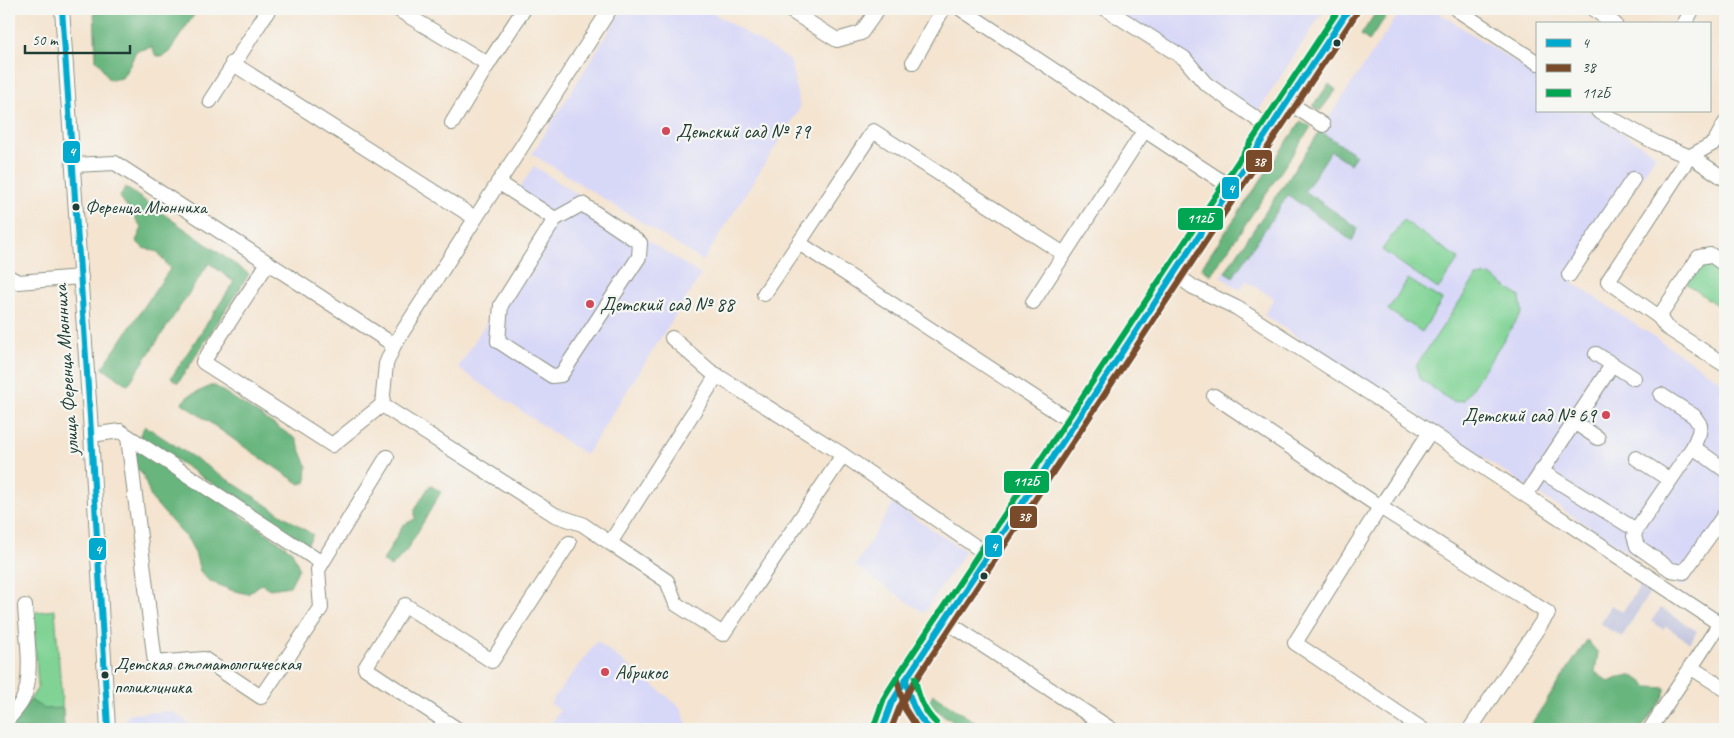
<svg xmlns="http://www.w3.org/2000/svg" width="1734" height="738" font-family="Caveat,sans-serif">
<rect width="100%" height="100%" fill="#f6f6f2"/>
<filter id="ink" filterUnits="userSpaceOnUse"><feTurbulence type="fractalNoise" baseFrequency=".02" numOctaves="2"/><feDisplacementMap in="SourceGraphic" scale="10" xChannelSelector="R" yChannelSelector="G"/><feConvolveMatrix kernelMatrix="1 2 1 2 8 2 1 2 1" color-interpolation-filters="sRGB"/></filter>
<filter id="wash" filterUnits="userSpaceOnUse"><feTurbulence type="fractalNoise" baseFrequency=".0096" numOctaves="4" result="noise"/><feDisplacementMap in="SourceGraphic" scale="20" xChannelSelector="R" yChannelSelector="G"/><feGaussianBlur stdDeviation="1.12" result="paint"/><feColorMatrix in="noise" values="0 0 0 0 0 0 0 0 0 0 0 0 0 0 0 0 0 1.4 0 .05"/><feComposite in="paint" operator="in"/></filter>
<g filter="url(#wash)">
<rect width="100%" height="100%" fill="#f4e4d0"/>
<g fill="#d7d7f8">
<path d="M623,9H707L790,60L800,108L703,261L532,154Z"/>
<path d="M1092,9H1325L1258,111Z"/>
<path d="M1402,9H1433L1538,77V111H1589L1656,155L1573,283L1725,384V525L1685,586L1679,585L1264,315L1274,298L1246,281L1240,290L1221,277Z"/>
<path d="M534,166L701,275L586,455L458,368L540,236V217L513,199Z"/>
<path d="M893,504L965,551L924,613L855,566Z"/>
<path d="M597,641L680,707L687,724L688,729H553L552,723L560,710L550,703Z"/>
<path d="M171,711L197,729H123V725L129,714Z"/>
</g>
<g fill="#bfc2dd">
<path d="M1641,585L1650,592L1622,637L1600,624L1611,605L1622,612Z"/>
<path d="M1661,608L1697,631L1690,643L1666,626L1663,629L1651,621Z"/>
</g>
<g fill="#80d395" stroke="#508864">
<path d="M1403,220L1459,259L1438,289L1382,250Z"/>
<path d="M1710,262L1725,273L1721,281L1725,284V311L1687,284L1700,263Z"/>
<path d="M1490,275L1520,297L1522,312L1464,400L1453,402L1419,378L1416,366L1476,277Z"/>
<path d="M1408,279L1442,300L1422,332L1388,310Z"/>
<path d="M55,610L64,729H9V723L30,700L38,687L33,616L36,612Z"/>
</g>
<g fill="#68b57e" stroke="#447959">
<path d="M94,9H198L169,52L162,57L155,55L152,47L136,51L130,65L122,78L109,80L100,64L96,60Z"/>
<path d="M1378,9H1391L1369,41L1361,35Z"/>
<path d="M1329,84L1336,90L1320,111L1313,106Z"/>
<path d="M1301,121L1311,127L1211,275L1201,268Z"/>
<path d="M1320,131L1356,155L1350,164L1331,151L1305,191L1358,228L1352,241L1288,195L1233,277L1225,272Z"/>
<path d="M125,187L249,274L178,383L171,378L234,282L209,263L128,385L102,368L170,269L158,252L143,248L136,241L142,228L120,197Z"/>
<path d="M210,386H215L296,439L307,466L306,482L300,484L243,446L182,403C189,392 199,393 210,386Z"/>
<path d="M145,426L313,535L307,545L139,436Z"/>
<path d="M140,445L292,551L299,568L290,586L270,589L261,584L248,594L231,590L208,580L200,571L195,553L189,541L151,498L143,475L131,463Z"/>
<path d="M430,485L441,492L407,550L391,567L383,561L403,525L415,519V509Z"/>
<path d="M1587,640L1598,653L1595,672L1609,682C1627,673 1634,673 1648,687L1666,688L1663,698L1641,729H1528Z"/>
<path d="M933,694L985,729H963L928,704Z"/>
<path d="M30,700L45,709L63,708L64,729H9V723Z"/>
</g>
</g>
<g filter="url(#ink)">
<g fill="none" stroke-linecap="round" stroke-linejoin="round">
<defs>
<g id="minor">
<path d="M62,9L90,416L108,729"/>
<path d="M397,9L488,64L524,9"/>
<path d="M788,9L837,40L861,33L878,9"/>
<path d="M961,9L1232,188"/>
<path d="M1106,9L1184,58L1205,83L1271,129"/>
<path d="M1456,9L1538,63"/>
<path d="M1593,9L1615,24"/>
<path d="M1684,24L1693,9"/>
<path d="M913,62L943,9"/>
<path d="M232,63L475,218"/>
<path d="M210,101L269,9"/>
<path d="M1288,102L1323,125"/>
<path d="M1598,111L1656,143L1695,159L1725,179"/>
<path d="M452,123L488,64"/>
<path d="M1725,123L1714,143L1689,157L1608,281L1659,317L1699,257L1711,255L1725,265"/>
<path d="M74,165L115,163L394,345L386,364L382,405L555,515L582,524L610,543L717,375"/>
<path d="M498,182L555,219L501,305L498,341L552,376L561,375L639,257L640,243L582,204L555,219"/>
<path d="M799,243L1075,424"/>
<path d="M268,263L203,362L332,445L382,405"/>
<path d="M1175,274L1193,287L1237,308L1430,432L1720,624"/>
<path d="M1569,275L1633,179"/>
<path d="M9,277L18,282L81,277"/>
<path d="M764,294L799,243L873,131L1064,254"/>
<path d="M1033,302L1144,131"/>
<path d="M1659,317L1666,327L1725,365"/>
<path d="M672,338L710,371L843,455L988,555"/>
<path d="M394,345L610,9"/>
<path d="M1596,354L1634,378"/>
<path d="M1661,395L1694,416L1700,425L1699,433L1693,447L1636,530L1634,536L1637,546L1671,570L1684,572L1725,514"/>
<path d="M1214,396L1380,507L1548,613L1470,729"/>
<path d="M1574,422L1598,438"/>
<path d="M91,435L120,431L322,563L387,457"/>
<path d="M128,437L155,663L204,659L261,697L321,608L318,570L322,563"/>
<path d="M1693,447L1725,470"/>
<path d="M1636,458L1670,480"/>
<path d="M1541,471L1636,530"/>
<path d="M1526,495L1612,365"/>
<path d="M610,543L667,581L676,604L723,634L843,455"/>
<path d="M944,620L1111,729"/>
<path d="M1690,667L1725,689"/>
<path d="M906,679C909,699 914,715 930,729"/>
<path d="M9,718C14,712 20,706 23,699C34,678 26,630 25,606"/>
<path d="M457,729L365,668L405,605L492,661L569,543"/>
<path d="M882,729L892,702L906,679L1349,9"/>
<path d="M1422,729L1295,643L1375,515L1430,432"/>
<path d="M1650,729L1725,616"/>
</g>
</defs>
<use href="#minor" stroke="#8a9082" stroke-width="16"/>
<use href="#minor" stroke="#fff" stroke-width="14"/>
<defs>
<g id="bus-1">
<path d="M62,9L90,416L108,729"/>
<path d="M906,679C909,699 915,715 930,729"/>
<path d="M882,729L892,702L906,679L1349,9"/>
</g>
<g id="bus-2">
<path d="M897,680L905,709L918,729"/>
<path d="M891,729L900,706L913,684L1356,14"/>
</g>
<g id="bus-3">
<path d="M915,678C918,696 923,710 936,723"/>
<path d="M874,726L884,698L899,674L1339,9"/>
</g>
</defs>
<use href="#bus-1" stroke="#f6f6f2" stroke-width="10"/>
<use href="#bus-2" stroke="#f6f6f2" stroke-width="10"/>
<use href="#bus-3" stroke="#f6f6f2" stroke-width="10"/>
<use href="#bus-1" stroke="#00a9ce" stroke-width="6"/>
<use href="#bus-2" stroke="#7a4b2a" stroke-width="6"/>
<use href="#bus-3" stroke="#00a651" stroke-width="6"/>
</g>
</g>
<g fill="#1f3d34" stroke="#f6f6f2" stroke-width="2">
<circle cx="1337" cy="43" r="4.5"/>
<circle cx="76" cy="207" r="4.5"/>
<circle cx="984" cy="576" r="4.5"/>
<circle cx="105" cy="675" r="4.5"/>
</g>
<g fill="#d1495b" stroke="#f6f6f2" stroke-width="2">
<circle cx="666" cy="131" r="5"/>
<circle cx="590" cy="304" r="5"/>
<circle cx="1606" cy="415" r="5"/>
<circle cx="605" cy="672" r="5"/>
</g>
<g text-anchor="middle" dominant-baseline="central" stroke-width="4.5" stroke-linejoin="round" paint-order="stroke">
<g font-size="19" fill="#1f3d34" stroke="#f6f6f2" text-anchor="start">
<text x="85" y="207">Ференца Мюнниха</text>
<text x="114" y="664">Детская стоматологическая<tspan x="114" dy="23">поликлиника</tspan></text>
</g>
<g font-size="20" fill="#1f3d34" stroke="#f6f6f2" text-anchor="start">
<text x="676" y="131">Детский сад № 79</text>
<text x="600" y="304">Детский сад № 88</text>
<text x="1596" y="415" text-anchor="end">Детский сад № 69</text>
<text x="615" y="672">Абрикос</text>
</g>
<g font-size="20" fill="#1f3d34" stroke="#f6f6f2">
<text transform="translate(66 370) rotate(-94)">улица Ференца Мюнниха</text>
</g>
</g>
<g stroke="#f6f6f2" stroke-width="2">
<rect x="62" y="140" width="19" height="24" rx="5" fill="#00a9ce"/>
<rect x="1245" y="149" width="28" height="24" rx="5" fill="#7a4b2a"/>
<rect x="1221" y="176" width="19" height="24" rx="5" fill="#00a9ce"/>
<rect x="1177" y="207" width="47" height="24" rx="5" fill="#00a651"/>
<rect x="1003" y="470" width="47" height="24" rx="5" fill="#00a651"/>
<rect x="1009" y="505" width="29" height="24" rx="5" fill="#7a4b2a"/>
<rect x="984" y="534" width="19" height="24" rx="5" fill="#00a9ce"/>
<rect x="88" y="537" width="19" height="24" rx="5" fill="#00a9ce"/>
</g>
<g font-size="14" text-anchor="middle" font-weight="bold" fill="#fff">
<text x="72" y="156">4</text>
<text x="1259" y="166">38</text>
<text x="1231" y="193">4</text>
<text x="1200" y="223">112Б</text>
<text x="1026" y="486">112Б</text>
<text x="1024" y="521">38</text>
<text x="994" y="551">4</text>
<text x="98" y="554">4</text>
</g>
<rect width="1734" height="738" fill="none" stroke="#f6f6f2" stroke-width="30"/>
<rect x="1536" y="22" width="175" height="90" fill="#f6f6f2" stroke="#a0aca6"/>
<rect x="1546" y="39" width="25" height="8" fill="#00a9ce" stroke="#a0aca6"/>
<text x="1582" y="48" font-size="15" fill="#1f3d34">4</text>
<rect x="1546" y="64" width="25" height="8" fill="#7a4b2a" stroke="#a0aca6"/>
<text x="1582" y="72" font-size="15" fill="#1f3d34">38</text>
<rect x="1546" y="89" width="25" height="8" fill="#00a651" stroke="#a0aca6"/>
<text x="1582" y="98" font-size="15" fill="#1f3d34">112Б</text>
<path d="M25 45v8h105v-8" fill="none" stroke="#1f3d34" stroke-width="2.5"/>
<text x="32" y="45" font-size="15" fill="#1f3d34" stroke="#f6f6f2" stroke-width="4" paint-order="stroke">50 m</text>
</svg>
